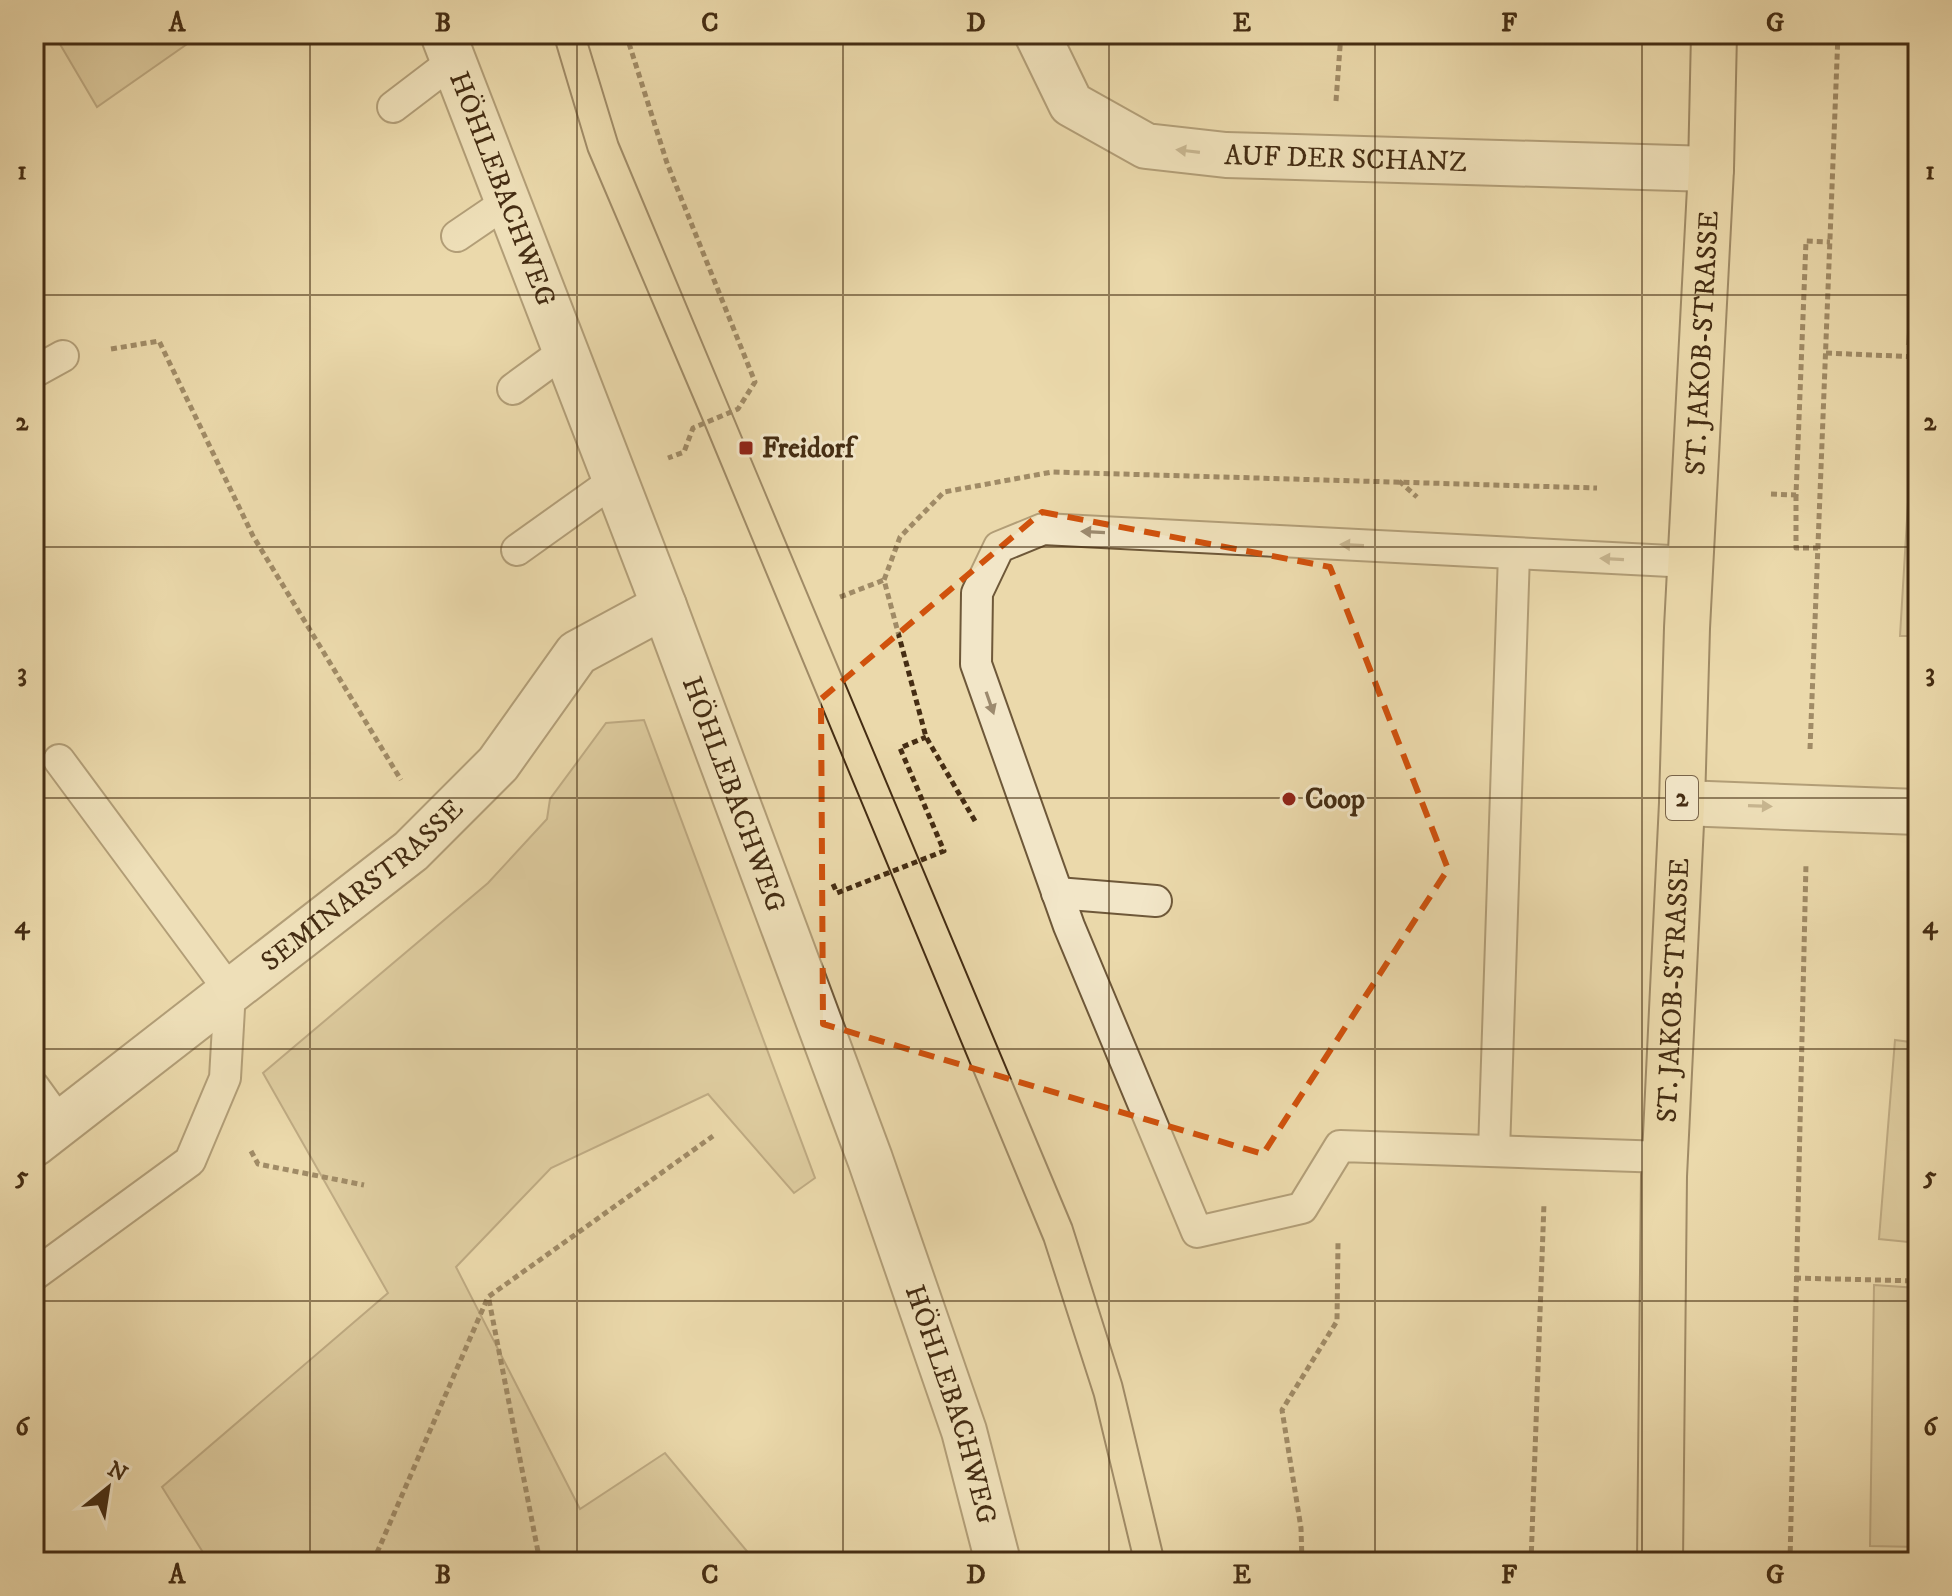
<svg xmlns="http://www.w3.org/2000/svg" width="1952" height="1596" font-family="'IM FELL DW Pica',serif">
<rect width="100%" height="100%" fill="#ebd9ab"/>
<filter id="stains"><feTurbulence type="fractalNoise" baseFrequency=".0025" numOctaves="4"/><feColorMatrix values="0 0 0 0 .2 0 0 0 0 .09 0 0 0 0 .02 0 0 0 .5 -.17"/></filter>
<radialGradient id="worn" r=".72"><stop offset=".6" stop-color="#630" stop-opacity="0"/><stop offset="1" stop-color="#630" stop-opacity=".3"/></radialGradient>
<g fill="#cfbc91" stroke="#8a7452" stroke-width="2">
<path d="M54,34H185L190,42L97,107Z"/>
<path d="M1918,218V344H1907Z"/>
<path d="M1915,386L1918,387V636H1900Z"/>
<path d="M644,720L815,1178L794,1193L708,1094L551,1168L456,1267L580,1509L665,1453L756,1562H329L322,1552L302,1562H209L162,1487L388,1293L263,1073L488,883L547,819L550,799L606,723Z"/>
<path d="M1895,1040L1918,1043V1243L1879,1239Z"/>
<path d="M1874,1285L1918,1288V1547L1870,1546Z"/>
</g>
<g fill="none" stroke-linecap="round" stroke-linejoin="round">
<defs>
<g id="service">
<path d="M393,107L452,62"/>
<path d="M457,236L507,202"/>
<path d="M34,372L63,356"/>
<path d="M513,389L565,351"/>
<path d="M517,550L615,480"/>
<path d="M1057,893L1156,901"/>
<path d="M34,1087L60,1123"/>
<path d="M1494,1151L1514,554"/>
<path d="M1665,1157L1340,1146L1302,1208L1197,1232L1069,926L976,664L977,593L999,547L1043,529L1690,562"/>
<path d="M34,1275L190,1161L225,1078L230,991L59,760"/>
</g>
<g id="minor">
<path id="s1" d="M443,34L664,606L870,1159L964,1431L998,1562"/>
<path id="s2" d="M1037,34L1071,104L1146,146L1226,155L1711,169"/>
<path d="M1682,803L1918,812"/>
<path id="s3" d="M34,1144L411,851L498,764L577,653L664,606"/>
</g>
<g id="primary">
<path id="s4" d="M1660,1562L1664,1176L1682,803L1687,628L1711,169L1714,34"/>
</g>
</defs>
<use href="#service" stroke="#6e5839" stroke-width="34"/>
<use href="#minor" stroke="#6e5839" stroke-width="48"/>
<use href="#primary" stroke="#452d13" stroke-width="48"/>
<g stroke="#452d13" stroke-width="5" stroke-dasharray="6 4" stroke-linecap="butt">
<path d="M626,34L667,163L755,382L738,409L693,428L684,452L668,458"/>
<path d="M1336,101L1341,34"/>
<path d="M111,349L159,341L253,536L401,780"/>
<path d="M1826,353L1918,357"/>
<path d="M1399,481L1417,497"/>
<path d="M1771,494L1796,495L1806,241L1830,242"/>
<path d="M1796,495V548H1818"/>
<path d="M840,597L884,580"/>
<path d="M1810,749L1838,34"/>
<path d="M975,821L926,737L884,580L900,537L944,492L1052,472L1597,488"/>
<path d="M833,884L837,893L944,851L900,748L926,737"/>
<path d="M251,1151L258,1164L364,1185"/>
<path d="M1795,1278L1918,1281"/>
<path d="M489,1300L540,1562"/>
<path d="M373,1562L488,1297L713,1136"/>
<path d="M1302,1562L1301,1528L1282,1410L1337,1321L1338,1243"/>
<path d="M1531,1562L1544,1203"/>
<path d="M1790,1562L1806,863"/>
</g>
<use href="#service" stroke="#f2e6c8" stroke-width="30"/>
<use href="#minor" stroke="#f2e6c8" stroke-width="44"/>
<use href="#primary" stroke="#ebd9ab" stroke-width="44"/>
<g stroke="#452d13" stroke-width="2">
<path d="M553,34L588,151L704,423L1044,1241L1094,1396L1134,1562"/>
<path d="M585,34L618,142L1072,1225L1122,1383L1165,1562"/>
</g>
</g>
<defs><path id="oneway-solid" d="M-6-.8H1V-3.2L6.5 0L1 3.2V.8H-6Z" transform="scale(2)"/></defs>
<g fill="#9c8a6e">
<use href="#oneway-solid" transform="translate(1188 151) rotate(-173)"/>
<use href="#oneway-solid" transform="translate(1093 532) rotate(-177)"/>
<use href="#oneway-solid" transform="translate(1352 545) rotate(-177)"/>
<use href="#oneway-solid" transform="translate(1612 559) rotate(-177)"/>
<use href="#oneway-solid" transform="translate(990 703) rotate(71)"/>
<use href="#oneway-solid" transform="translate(1760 806) rotate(2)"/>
</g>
<path d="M0 0H1952V1596H0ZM1042,512L1330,567L1448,869L1263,1154L823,1024L821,699Z" fill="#ebd9ab" fill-opacity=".55" fill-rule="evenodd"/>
<path fill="none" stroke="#d0520d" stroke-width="6" stroke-dasharray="16 10" stroke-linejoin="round" d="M1042,512L1330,567L1448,869L1263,1154L823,1024L821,699Z"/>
<path fill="none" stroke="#452d13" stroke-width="2" stroke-opacity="0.55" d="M310,34V1562M577,34V1562M843,34V1562M1109,34V1562M1375,34V1562M1642,34V1562M34,295H1918M34,547H1918M34,798H1918M34,1049H1918M34,1301H1918"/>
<g fill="#8f2418" stroke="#f2e6c8" stroke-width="3">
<rect x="738" y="440" width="16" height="16" rx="4"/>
<circle cx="1289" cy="799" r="8"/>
</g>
<g text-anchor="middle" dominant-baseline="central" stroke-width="6" stroke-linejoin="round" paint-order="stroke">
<rect fill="#f2e6c8" stroke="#796449" stroke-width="2" x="1666" y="776" width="32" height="44" rx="6"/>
<g font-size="26" font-weight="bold" fill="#452d13">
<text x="1682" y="798">2</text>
</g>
<g font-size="28" fill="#452d13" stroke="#f2e6c8">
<text stroke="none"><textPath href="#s2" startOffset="364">AUF DER SCHANZ</textPath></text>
<text stroke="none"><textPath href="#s1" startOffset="166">HÖHLEBACHWEG</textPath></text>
<text stroke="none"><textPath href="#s4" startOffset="1220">ST. JAKOB-STRASSE</textPath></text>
<text stroke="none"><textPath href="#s1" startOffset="814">HÖHLEBACHWEG</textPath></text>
<text stroke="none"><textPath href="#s3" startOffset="418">SEMINARSTRASSE</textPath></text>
<text stroke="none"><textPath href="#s4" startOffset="572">ST. JAKOB-STRASSE</textPath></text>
<text stroke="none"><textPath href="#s1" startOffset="1462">HÖHLEBACHWEG</textPath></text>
</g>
<g font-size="28" font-weight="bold" fill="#452d13" stroke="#f2e6c8" text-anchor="start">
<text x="762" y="448">Freidorf</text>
<text x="1305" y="799">Coop</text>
</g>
</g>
<rect width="1952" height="1596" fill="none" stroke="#ebd9ab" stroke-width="88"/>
<g transform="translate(108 1488) rotate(30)" stroke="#f2e6c8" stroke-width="6" paint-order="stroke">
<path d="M0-6L14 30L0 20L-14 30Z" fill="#452d13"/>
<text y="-12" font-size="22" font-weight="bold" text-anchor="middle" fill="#452d13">N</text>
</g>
<rect x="44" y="44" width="1864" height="1508" fill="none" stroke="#452d13" stroke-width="3"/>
<g font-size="26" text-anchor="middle" font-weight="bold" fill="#452d13">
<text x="177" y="31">A</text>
<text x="443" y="31">B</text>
<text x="710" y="31">C</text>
<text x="976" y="31">D</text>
<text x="1242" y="31">E</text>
<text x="1509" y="31">F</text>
<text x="1775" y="31">G</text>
<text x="22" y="179">1</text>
<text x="1930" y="179">1</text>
<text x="22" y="430">2</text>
<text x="1930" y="430">2</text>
<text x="22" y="681">3</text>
<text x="1930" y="681">3</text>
<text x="22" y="933">4</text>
<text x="1930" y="933">4</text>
<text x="22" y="1184">5</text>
<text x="1930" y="1184">5</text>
<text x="22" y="1435">6</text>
<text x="1930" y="1435">6</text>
<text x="177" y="1583">A</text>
<text x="443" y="1583">B</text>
<text x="710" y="1583">C</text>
<text x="976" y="1583">D</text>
<text x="1242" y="1583">E</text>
<text x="1509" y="1583">F</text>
<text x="1775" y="1583">G</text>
</g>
<rect width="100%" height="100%" filter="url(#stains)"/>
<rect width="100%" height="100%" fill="url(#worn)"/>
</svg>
